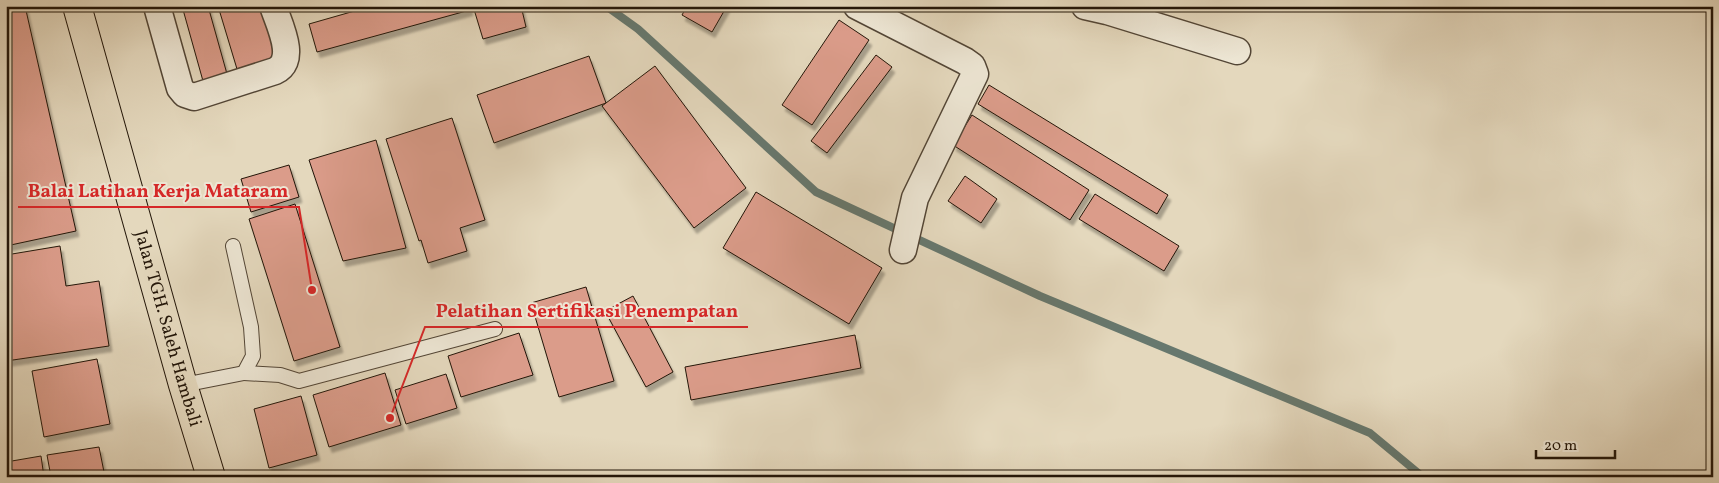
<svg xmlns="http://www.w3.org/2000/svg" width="1719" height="483" font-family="Vollkorn,serif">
<defs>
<filter id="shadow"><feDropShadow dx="3" dy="5.5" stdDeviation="1" flood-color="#0004"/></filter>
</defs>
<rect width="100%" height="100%" fill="#e4d8bd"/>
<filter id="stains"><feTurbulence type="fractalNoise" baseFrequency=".004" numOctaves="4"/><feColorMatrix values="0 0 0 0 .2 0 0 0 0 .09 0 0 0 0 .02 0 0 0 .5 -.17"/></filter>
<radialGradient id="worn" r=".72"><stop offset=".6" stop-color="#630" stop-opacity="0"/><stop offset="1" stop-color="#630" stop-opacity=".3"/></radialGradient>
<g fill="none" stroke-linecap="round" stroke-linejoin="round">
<path stroke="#67786e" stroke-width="8" d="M606,6L638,29L816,192L1040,296L1370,433L1423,477"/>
</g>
<g fill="#db9c8a" stroke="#231609" filter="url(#shadow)">
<path d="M6,6H25L76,231L6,246Z"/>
<path d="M182,6H208L227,74L203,81Z"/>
<path d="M218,6H262L277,58L237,69Z"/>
<path d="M372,6H469L470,10L317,52L309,24Z"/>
<path d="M473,6H521L526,27L483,39Z"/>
<path d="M687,6H727L712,32L682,15Z"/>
<path d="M839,20L869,40L812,125L782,105Z"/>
<path d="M876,55L892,67L827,153L811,141Z"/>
<path d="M589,56L606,103L494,143L477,95Z"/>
<path d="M655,66L746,188L694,228L602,106Z"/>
<path d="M989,85L1168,195L1157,214L978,104Z"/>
<path d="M972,115L1089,190L1070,220L953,145Z"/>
<path d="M452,118L485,220L460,228L467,251L428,263L421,240L419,241L386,139Z"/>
<path d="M376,140L406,248L343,261L309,160Z"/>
<path d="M289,165L299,197L251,212L241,179Z"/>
<path d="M965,176L997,199L981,223L948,201Z"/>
<path d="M756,192L882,268L849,324L723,248Z"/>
<path d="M1095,194L1179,246L1164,271L1079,219Z"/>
<path d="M295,204L340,347L294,361L249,219Z"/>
<path d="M60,246L66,286L99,281L109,346L6,361V255Z"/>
<path d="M586,287L614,381L559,397L531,303Z"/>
<path d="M633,296L673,372L646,387L605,311Z"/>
<path d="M519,333L533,375L461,397L448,356Z"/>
<path d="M855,335L861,368L691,400L685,367Z"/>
<path d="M97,359L110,424L44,437L32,371Z"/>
<path d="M385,373L401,425L329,447L313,395Z"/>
<path d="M446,374L457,408L406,424L395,390Z"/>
<path d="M301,396L317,455L269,468L254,409Z"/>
<path d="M99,447L105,477H51L47,455Z"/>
<path d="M41,456L44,477H7L6,462Z"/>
</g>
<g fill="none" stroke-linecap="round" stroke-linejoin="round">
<defs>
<g id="service">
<path d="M244,373L280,375L299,381L495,329"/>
<path d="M183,385L244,373L253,356L251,327L233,246"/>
</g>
<g id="minor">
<path d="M157,6L180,88L185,94L194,97L275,71C298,61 279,24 273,6"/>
<path d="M857,6L965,61L972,66L975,74L915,198L903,250"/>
<path d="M1085,6L1107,11L1237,51"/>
</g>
<g id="trunk">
<path id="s1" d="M77,6L183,385L211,477"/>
</g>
</defs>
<use href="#service" stroke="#534636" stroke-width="16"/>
<use href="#minor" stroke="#534636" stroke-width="29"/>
<use href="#trunk" stroke="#231609" stroke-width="30"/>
<use href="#service" stroke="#ede6d4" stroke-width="14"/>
<use href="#minor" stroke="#ede6d4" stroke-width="26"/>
<use href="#trunk" stroke="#e4d8bd" stroke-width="28"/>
</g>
<g text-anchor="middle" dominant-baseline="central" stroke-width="4" stroke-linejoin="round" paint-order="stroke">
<g font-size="18" fill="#231609" stroke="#ede6d4">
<text stroke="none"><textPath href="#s1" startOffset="335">Jalan TGH. Saleh Hambali</textPath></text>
</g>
</g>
<path fill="none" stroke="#d62828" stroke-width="2" d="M312 290L299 207H18M390 418L425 327H748"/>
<g fill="#d62828" stroke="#ede6d4" stroke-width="2">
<circle cx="312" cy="290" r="5"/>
<circle cx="390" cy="418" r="5"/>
</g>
<g font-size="19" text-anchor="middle" font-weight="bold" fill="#d62828" stroke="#ede6d4" stroke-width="4" stroke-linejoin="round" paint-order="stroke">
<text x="158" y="197">Balai Latihan Kerja Mataram</text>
<text x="587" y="317">Pelatihan Sertifikasi Penempatan</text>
</g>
<rect width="1719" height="483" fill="none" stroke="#e4d8bd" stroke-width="25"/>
<rect x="8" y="8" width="1704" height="468" fill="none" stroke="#231609" stroke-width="2.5"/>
<rect x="12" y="12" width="1694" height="458" fill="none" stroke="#231609"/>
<path d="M1536 450v8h79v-8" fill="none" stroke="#231609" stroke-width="2.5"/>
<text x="1544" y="450" font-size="15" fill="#231609" stroke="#ede6d4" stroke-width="4" paint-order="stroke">20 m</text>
<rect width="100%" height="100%" filter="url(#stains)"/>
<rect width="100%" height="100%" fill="url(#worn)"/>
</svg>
